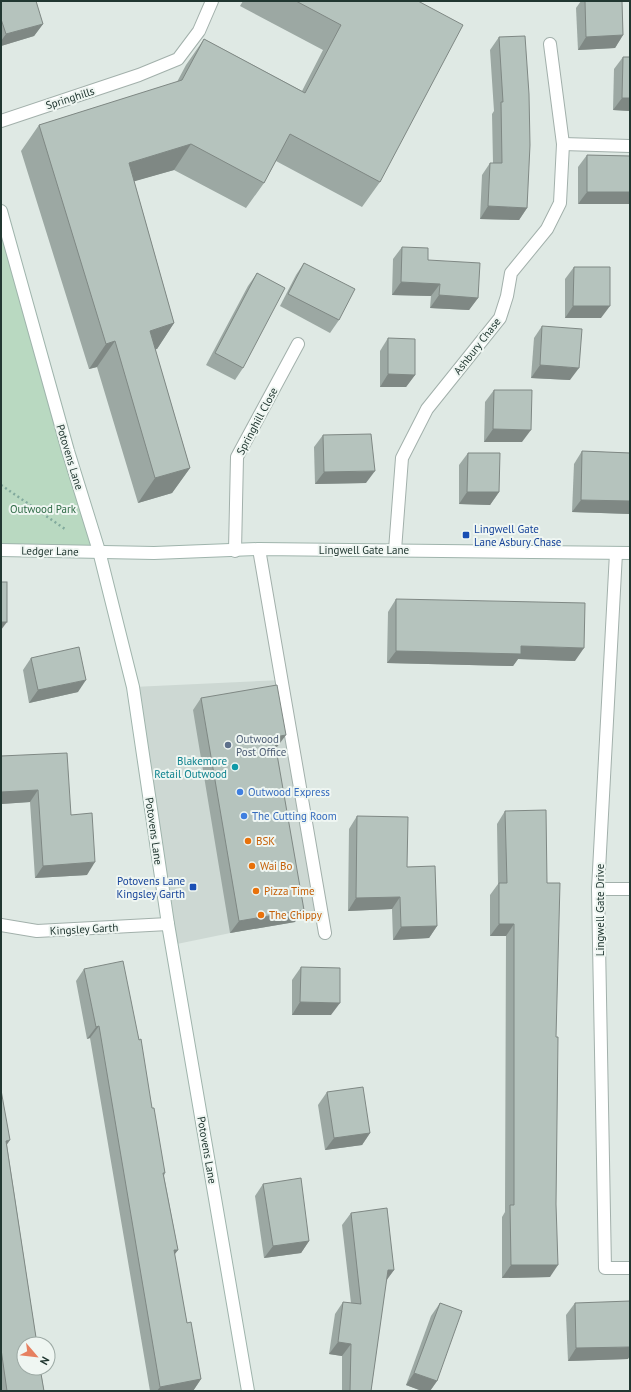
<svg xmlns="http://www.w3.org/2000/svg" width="631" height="1392" font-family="'PT Sans',sans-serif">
<rect width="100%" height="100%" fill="#dfe9e4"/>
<path fill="#cdd8d3" d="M282,680L322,914L172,945L133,687Z"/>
<path fill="#b9d9c1" d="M1,208L99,551L1,550Z"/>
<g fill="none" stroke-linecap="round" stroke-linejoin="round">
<defs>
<path id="lane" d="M259,549L325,933"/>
<g id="street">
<path d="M1,121L139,75L178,59L199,31L212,1"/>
<path d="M563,144L630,146"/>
<path d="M395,550L402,458L427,409L500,318L507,296L511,273L547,229L560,203L563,144L550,44"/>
<path d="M235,551L237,457L298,344"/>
<path d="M616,553L598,889L605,1268H630"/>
<path d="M598,889H630"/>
<path d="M1,925L37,931L168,924"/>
</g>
<g id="secondary">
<path d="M1,211L68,451L99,551L133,687L168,924L248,1391"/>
<path d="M1,550L154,553L259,549L630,553"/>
</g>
</defs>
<use href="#lane" stroke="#a2b0ab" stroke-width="14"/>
<use href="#street" stroke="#a2b0ab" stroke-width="14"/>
<use href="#secondary" stroke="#9fb4ac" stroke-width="14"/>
<path stroke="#82aa9d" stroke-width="2.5" stroke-dasharray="2 3" stroke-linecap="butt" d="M1,485L65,529"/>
<use href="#lane" stroke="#fff" stroke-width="12"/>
<use href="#street" stroke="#fff" stroke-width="12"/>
<use href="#secondary" stroke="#fff" stroke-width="12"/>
</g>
<g fill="#9ca8a3">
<path d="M1,1L43,24L34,36L1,46Z"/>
<path d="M243,1H418L380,182L362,207L276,161L264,183L246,208L174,170L134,181L174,323L157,349H155L190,468L172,493L138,503L97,367L89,369L21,151L39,125L177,82L186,65L204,39L302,91L323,50L240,6Z"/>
<path d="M581,1H622L623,35L615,48L578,50L576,8Z"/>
<path d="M499,37L527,208L519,220L480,219L482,175L490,163H493L492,114L494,111L490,50Z"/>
<path d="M623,57L630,111L613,110L614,69Z"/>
<path d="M587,155L630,156L578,204V167Z"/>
<path d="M402,247L428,260L478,298L469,310L430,308L431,296L392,295L393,259Z"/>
<path d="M304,263L339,320L330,333L280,306L296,275Z"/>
<path d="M574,267L601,318H565V279Z"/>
<path d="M257,273L243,368L235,380L206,365L248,286Z"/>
<path d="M542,326L570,380L531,378L534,338Z"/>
<path d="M388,338L415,375L406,387H380V351Z"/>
<path d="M494,390L522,442H484L485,402Z"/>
<path d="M323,435L366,483L315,484L314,447Z"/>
<path d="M582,451L630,453V514L572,512L574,464Z"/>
<path d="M468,453L499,492L490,505L459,504V465Z"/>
<path d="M396,599L575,661L518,659L513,666L387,663L388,612Z"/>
<path d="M31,658L78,692L29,703L23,670Z"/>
<path d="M201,698L277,747H276L295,922L230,933L193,710Z"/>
<path d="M1,756L71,815L87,875L35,878L30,802L1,804Z"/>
<path d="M505,811L550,1277L502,1278V1217L505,1212L506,936H490V895L498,884L497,824Z"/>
<path d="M357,816L407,867L437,926L429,938L393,940L392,909L348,911L349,829Z"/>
<path d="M301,967L331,1015H292V980Z"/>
<path d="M84,969L152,1108L165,1173L164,1176L178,1250L174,1254L187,1323L201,1379L193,1391H150L90,1038L87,1039L76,981Z"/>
<path d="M1,1090L7,1145L44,1391H1Z"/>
<path d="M327,1092L370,1133L362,1145L325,1150L318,1105Z"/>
<path d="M263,1184L309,1241L301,1253L264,1258L255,1196Z"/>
<path d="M351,1213L394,1270L386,1281L371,1391H342V1356L329,1354L335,1314L343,1302L351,1303L342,1225Z"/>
<path d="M440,1303L437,1381L430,1391H422L406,1385L431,1316Z"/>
<path d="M575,1303L628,1359L568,1361L566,1315Z"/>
</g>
<g fill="#7f8884">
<path d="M43,24L34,36L1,46V41L6,34Z"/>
<path d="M623,35L615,48L578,50L586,37Z"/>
<path d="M622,98H630V111L613,110Z"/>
<path d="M191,144L174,170L111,188L129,163Z"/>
<path d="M587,192H630V204H578Z"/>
<path d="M488,206L527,208L519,220L480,219Z"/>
<path d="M401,282L440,284L431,296L392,295Z"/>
<path d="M439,295L478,298L469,310L430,308Z"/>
<path d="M573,306H610L601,318H565Z"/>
<path d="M174,323L157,349L132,356L150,331Z"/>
<path d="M115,341L97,367L89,369L106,344Z"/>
<path d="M540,365L579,368L570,380L531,378Z"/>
<path d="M388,374L415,375L406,387H380Z"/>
<path d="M493,429L531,430L522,442H484Z"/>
<path d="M190,468L172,493L138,503L155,478Z"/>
<path d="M375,471L366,483L315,484L324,472Z"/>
<path d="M467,492H499L490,505L459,504Z"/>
<path d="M581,500L630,501V514L572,512Z"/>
<path d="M1,622H7L1,630Z"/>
<path d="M521,646L584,648L575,661L518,659L513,666L387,663L396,651Z"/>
<path d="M86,680L78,692L29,703L38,690Z"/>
<path d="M286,735L277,747L266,749L274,737Z"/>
<path d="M38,790L30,802L1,804V792Z"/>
<path d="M95,862L87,875L35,878L43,866Z"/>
<path d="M400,897L392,909L348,911L356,898Z"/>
<path d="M304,910L295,922L230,933L239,921Z"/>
<path d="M499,924H514L506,936H490Z"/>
<path d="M437,926L429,938L393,940L401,927Z"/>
<path d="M300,1002L340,1003L331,1015H292Z"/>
<path d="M99,1026L90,1038L87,1039L96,1027Z"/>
<path d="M370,1133L362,1145L325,1150L334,1138Z"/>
<path d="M10,1140L2,1152L6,1141Z"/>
<path d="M309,1241L301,1253L264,1258L273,1246Z"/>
<path d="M174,1250H178L169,1262Z"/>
<path d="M511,1265H558L550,1277L502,1278Z"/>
<path d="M388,1270H394L385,1282Z"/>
<path d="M338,1342L351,1344L342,1356L329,1354Z"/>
<path d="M630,1347V1356L628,1359L568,1361L576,1348Z"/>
<path d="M414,1373L437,1381L430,1391H422L406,1385Z"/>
<path d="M201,1379L193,1391H157L160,1387Z"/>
</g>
<g fill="#b5c3bd" stroke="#7f8884">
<path d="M1,1H36L43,24L6,34L1,19Z"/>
<path d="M296,1H418L463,25L380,182L290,134L264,183L191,144L129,163L174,323L150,331L190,468L155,478L115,341L106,344L39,125L182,80L204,39L305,93L341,25Z"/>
<path d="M585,1H622L623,35L586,37Z"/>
<path d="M525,36L529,94L530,145L527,208L488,206L490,163H502L501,102H503L499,37Z"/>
<path d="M623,57H630V98H622Z"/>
<path d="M587,155L630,156V192H587Z"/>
<path d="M402,247L428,248V260L480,263L478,298L439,295L440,284L401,282Z"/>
<path d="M304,263L355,289L339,320L288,294Z"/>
<path d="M574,267H610V306H573Z"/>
<path d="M257,273L285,288L243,368L215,353Z"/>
<path d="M542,326L582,329L579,368L540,365Z"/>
<path d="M388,338L415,339V375L388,374Z"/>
<path d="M494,390H532L531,430L493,429Z"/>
<path d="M371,434L375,471L324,472L323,435Z"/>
<path d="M582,451L630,453V501L581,500Z"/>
<path d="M468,453H500L499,492H467Z"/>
<rect x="1" y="582" width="6" height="40"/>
<path d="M396,599L585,603L584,648L521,646V654L396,651Z"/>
<path d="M79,647L86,680L38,690L31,658Z"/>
<path d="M277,685L286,735L274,737L304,910L239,921L201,698Z"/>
<path d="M67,753L71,815L92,813L95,862L43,866L38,790L1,792V756Z"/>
<path d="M546,810L547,883H560L556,1037H558L556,1204L558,1265H511L510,1205H514V924H499V883H507L505,811Z"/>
<path d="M357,816L408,817L407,867L435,866L437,926L401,927L400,897L356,898Z"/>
<path d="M123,961L139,1040L141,1039L152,1108H154L165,1173H163L178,1250H174L187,1323L191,1322L201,1379L160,1387L99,1026L96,1027L84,969Z"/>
<path d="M301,967L340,968V1003L300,1002Z"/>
<path d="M363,1087L370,1133L334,1138L327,1092Z"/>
<path d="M1,1090L10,1140L6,1141L37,1344H24V1368H40L44,1391H7L1,1349Z"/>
<path d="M301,1178L309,1241L273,1246L263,1184Z"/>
<path d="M387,1208L394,1270H388L371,1391H350L351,1344L338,1342L343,1302L361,1304L351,1213Z"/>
<path d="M630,1301V1347L576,1348L575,1303Z"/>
<path d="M440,1303L462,1311L437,1381L414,1373Z"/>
</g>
<g fill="#1a4fb4" stroke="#eff6f2" stroke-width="1.5">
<rect x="462" y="531" width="8" height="8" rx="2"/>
<rect x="189" y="883" width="8" height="8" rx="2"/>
</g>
<circle fill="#5c6f8a" stroke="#eff6f2" stroke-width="1.5" cx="228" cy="745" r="4"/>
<circle fill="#0f9aa8" stroke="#eff6f2" stroke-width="1.5" cx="235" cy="767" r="4"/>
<g fill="#3f7fe0" stroke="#eff6f2" stroke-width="1.5">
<circle cx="240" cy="792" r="4"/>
<circle cx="244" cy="816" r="4"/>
</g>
<g fill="#e8710a" stroke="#eff6f2" stroke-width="1.5">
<circle cx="248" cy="841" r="4"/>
<circle cx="252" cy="866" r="4"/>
<circle cx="256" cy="891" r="4"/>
<circle cx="261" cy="915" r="4"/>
</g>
<g text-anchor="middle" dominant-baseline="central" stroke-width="4" stroke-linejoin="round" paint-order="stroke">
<g font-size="11" fill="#213731" stroke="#eff6f2">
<text transform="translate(70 98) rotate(-18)">Springhills</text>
<text transform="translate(477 346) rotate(-52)">Ashbury Chase</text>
<text transform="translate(257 421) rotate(-62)">Springhill Close</text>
<text transform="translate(70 457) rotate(73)">Potovens Lane</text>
<text x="364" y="550">Lingwell Gate Lane</text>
<text transform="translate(50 551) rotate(1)">Ledger Lane</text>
<text transform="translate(154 831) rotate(82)">Potovens Lane</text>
<text transform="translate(600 910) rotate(-90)">Lingwell Gate Drive</text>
<text transform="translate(84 929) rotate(-3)">Kingsley Garth</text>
<text transform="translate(207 1150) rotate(80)">Potovens Lane</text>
</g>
<g font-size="11" fill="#2f6b46" stroke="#eff6f2">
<text x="43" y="509">Outwood Park</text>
</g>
<g font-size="11" fill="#164399" stroke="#eff6f2" text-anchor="start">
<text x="474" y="529">Lingwell Gate<tspan x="474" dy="13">Lane Asbury Chase</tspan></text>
<text x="185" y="881" text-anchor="end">Potovens Lane<tspan x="185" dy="13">Kingsley Garth</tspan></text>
</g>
<g font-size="11" fill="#4e5e75" stroke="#eff6f2" text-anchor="start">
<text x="236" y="739">Outwood<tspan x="236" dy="13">Post Office</tspan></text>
</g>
<g font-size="11" fill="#0d838f" stroke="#eff6f2" text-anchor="end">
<text x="227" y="761">Blakemore<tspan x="227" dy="13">Retail Outwood</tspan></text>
</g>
<g font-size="11" fill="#366cbe" stroke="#eff6f2" text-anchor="start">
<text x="248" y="792">Outwood Express</text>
<text x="252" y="816">The Cutting Room</text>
</g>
<g font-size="11" fill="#c56008" stroke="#eff6f2" text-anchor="start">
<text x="256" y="841">BSK</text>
<text x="260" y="866">Wai Bo</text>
<text x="264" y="891">Pizza Time</text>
<text x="269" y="915">The Chippy</text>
</g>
</g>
<rect width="631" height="1392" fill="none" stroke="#213731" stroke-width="4"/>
<g transform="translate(36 1356) rotate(118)"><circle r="19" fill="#eff6f2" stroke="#9daaa5"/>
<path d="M0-3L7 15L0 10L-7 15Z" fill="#e68060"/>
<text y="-6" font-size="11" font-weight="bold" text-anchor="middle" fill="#213731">N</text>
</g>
</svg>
